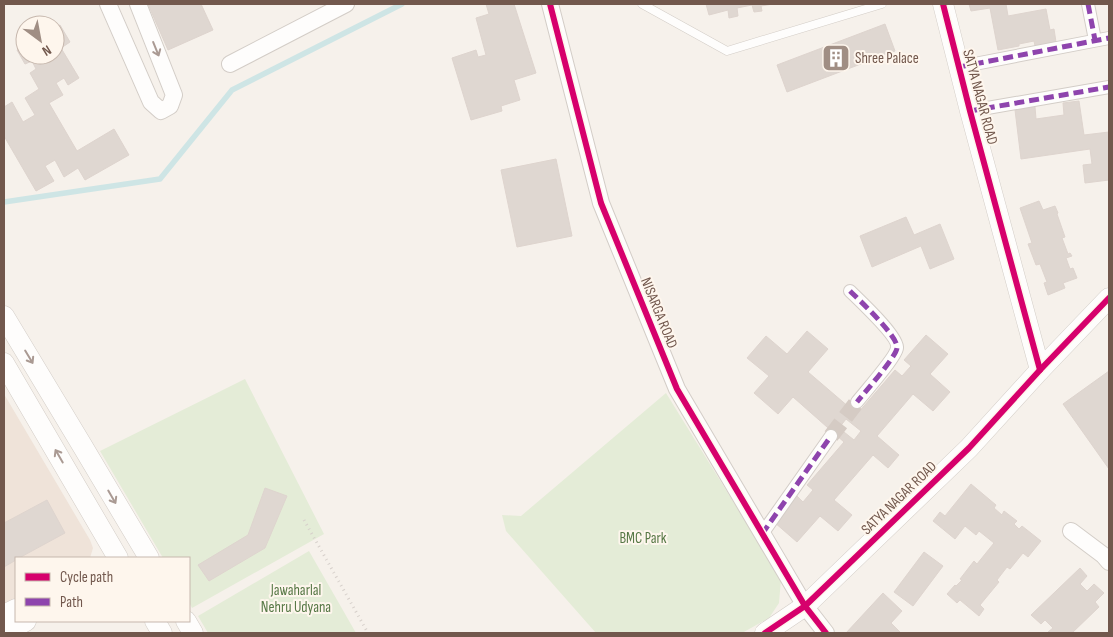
<svg xmlns="http://www.w3.org/2000/svg" width="1113" height="637" font-family="'Sofia Sans Condensed',sans-serif">
<rect width="100%" height="100%" fill="#f6f1eb"/>
<path fill="#efe3d9" d="M4,394L90,540L93,548L90,558H16V602L4,610Z"/>
<g fill="#e4ecd7">
<path d="M245,379L324,534L192,608L189,602V558H163L100,451Z"/>
<path d="M666,393L781,579L779,603L769,618L742,633H596L506,531L502,515L521,516Z"/>
<path d="M309,551L356,633H208L198,616Z"/>
</g>
<g fill="none" stroke-linecap="round" stroke-linejoin="round">
<path stroke="#cee5e5" stroke-width="5.5" d="M4,202L160,179L232,90L402,4"/>
</g>
<g fill="#dfd7d1" stroke="#ded4ce" fill-rule="evenodd">
<path d="M148,4H201L213,30L168,50Z"/>
<path d="M486,4H514L536,73L514,80L520,100L501,106L502,111L471,120L452,58L476,50L478,57L486,55L476,18L489,14Z"/>
<path d="M706,4H773L761,6L762,11L754,12L752,5L737,8L738,16L729,18L728,10L709,15Z"/>
<path d="M969,4H1006L1008,16L1046,9L1050,30L1054,29L1056,42L1035,46L1034,41L1019,44V46L998,50L990,8L971,11Z"/>
<path d="M885,24L895,51L787,92L777,65Z"/>
<path d="M60,25L70,42L61,48L79,78L68,85L64,78L56,83L63,95L49,103L77,151L114,129L129,155L85,180L78,168L64,177L55,160L45,166L54,181L36,191L4,136V107L12,102L23,122L35,115L25,98L39,89L30,73L36,69L32,61L25,64L17,50L25,45V55H55V27Z"/>
<path d="M1079,101L1084,135L1109,132V180L1085,183L1083,165L1092,164L1090,149L1021,159L1015,110L1035,107L1036,119L1064,115L1063,103Z"/>
<path d="M556,159L572,236L517,247L501,170Z"/>
<path d="M1039,201L1043,210L1055,206L1058,213L1057,214L1065,237L1062,238L1068,254L1070,253L1072,256L1066,258L1070,269L1073,268L1077,278L1063,283L1065,288L1048,295L1044,283L1047,282L1040,264L1036,265L1028,244L1032,243L1020,208Z"/>
<path d="M906,217L914,235L940,224L954,259L930,269L921,246L872,267L860,236Z"/>
<path d="M807,331L828,349L808,372L857,414L895,370L902,376L911,366L904,360L926,335L948,354L930,374L950,392L933,411L913,394L877,436L899,455L888,468L873,455L834,500L852,515L838,531L820,516L797,542L774,522L797,496L803,502L813,490L807,485L844,442L793,397L778,414L754,393L769,376L747,358L766,336L787,354ZM846,419L861,431L854,440L839,428Z"/>
<path d="M1109,371V469L1063,404Z"/>
<path d="M971,484L996,505L994,508L1002,515L1004,511L1017,521L1014,524L1019,529L1022,526L1041,541L1028,557L1023,553L1010,569L1007,567L997,580L999,582L980,605L984,609L979,616L960,600L957,603L947,594L955,585L956,586L962,580L960,579L974,561L977,564L994,543L979,531L976,535L965,526L955,539L933,521L940,512L945,516Z"/>
<path d="M265,488L287,496L265,548L209,581L198,565L248,535Z"/>
<path d="M47,500L65,533L19,558H16V560L4,567V523Z"/>
<path d="M924,552L943,566L913,606L894,592Z"/>
<path d="M1080,568L1087,576L1080,584L1087,591L1094,584L1104,593L1095,602L1099,607L1072,633H1049L1048,632L1053,628L1045,620L1041,624L1031,615Z"/>
<path d="M883,593L902,611L891,623L901,633H846Z"/>
</g>
<g fill="none" stroke-linecap="round" stroke-linejoin="round">
<path stroke="#d5cbc4" stroke-width="16" stroke-dasharray="16 8" stroke-linecap="butt" d="M831,436L857,402"/>
<defs>
<path id="service" d="M642,4L727,51L882,4"/>
<g id="pedestrian">
<path d="M1088,4L1095,40"/>
<path d="M959,67L1109,38"/>
<path d="M970,111L1109,87"/>
<path d="M850,291C859,300 899,337 897,348C896,357 865,392 857,402"/>
<path d="M762,534L831,436"/>
</g>
<g id="minor">
<path d="M108,4L151,102L161,111L170,106L174,95L138,4"/>
<path d="M550,4L601,203L677,389L805,606L826,633"/>
<path d="M230,64L346,4"/>
<path d="M1071,531L1103,555L1109,562"/>
</g>
<g id="tertiary">
<path d="M943,4L970,111L1040,370"/>
<path d="M4,316L83,447L149,558"/>
<path d="M4,363L118,558"/>
<path d="M4,615L16,609"/>
<path d="M155,621L162,633"/>
<path d="M186,621L193,633"/>
<path d="M4,633L26,621"/>
<path d="M765,633L805,606L969,448L1040,370L1109,298"/>
</g>
</defs>
<use href="#service" stroke="#d3cdc7" stroke-width="9"/>
<use href="#pedestrian" stroke="#d3cdc7" stroke-width="14"/>
<use href="#minor" stroke="#d3cdc7" stroke-width="18"/>
<use href="#tertiary" stroke="#d3cdc7" stroke-width="21"/>
<path stroke="#d7d0cb" stroke-width="3" stroke-dasharray="1 4" stroke-linecap="butt" d="M304,520L368,633"/>
<use href="#service" stroke="#fefdfc" stroke-width="8"/>
<use href="#pedestrian" stroke="#fefdfc" stroke-width="12"/>
<use href="#minor" stroke="#fefdfc" stroke-width="16"/>
<use href="#tertiary" stroke="#fefdfc" stroke-width="20"/>
<g stroke="#8e44ad" stroke-width="5" stroke-dasharray="10 5" stroke-linecap="butt">
<path d="M1088,4L1095,40"/>
<path d="M959,67L1109,38"/>
<path d="M970,111L1109,87"/>
<path d="M850,291C859,300 899,337 897,348C896,357 865,392 857,402"/>
<path d="M762,534L831,436"/>
</g>
<defs>
<g id="cycleway">
<path d="M550,4L601,203L677,389L805,606L826,633"/>
<path d="M943,4L970,111L1040,370"/>
<path d="M765,633L805,606L969,448L1040,370L1109,298"/>
</g>
</defs>
<use href="#cycleway" stroke="#fef6ed" stroke-width="9"/>
<use href="#cycleway" stroke="#d6006c" stroke-width="6"/>
</g>
<defs><path id="oneway-shaft" d="M-6 0H5M1.5-3L5.5 0L1.5 3" fill="none" stroke-width="1.6" stroke-linecap="round" stroke-linejoin="round" transform="scale(1.25)"/></defs>
<g stroke="#aa9a93">
<use href="#oneway-shaft" transform="translate(156 49) rotate(68)"/>
<use href="#oneway-shaft" transform="translate(29 357) rotate(59)"/>
<use href="#oneway-shaft" transform="translate(59 456) rotate(-120)"/>
<use href="#oneway-shaft" transform="translate(112 497) rotate(60)"/>
</g>
<defs>
<symbol id="building-square" viewBox="-11 -11 22 22"><rect x="-9" y="-9" width="18" height="18" rx="4" fill="#a08e84" stroke="#fef6ed"/><path d="M-4-6H4V6H1V3H-1V6H-4ZM-2.5-4.3h1.7v1.8h-1.7ZM.8-4.3h1.7v1.8H.8ZM-2.5-1h1.7V.8h-1.7ZM.8-1h1.7V.8H.8Z" fill="#fff"/></symbol>
</defs>
<g fill-rule="evenodd">
<use href="#building-square" x="820" y="42" width="32" height="32"/>
</g>
<g text-anchor="middle" dominant-baseline="central" stroke-width="4" stroke-linejoin="round" paint-order="stroke">
<g font-size="15" fill="#72584d" stroke="#fef6ed" text-anchor="start">
<text x="855" y="58">Shree Palace</text>
</g>
<g font-size="15" fill="#72584d" stroke="#fef6ed">
<text transform="translate(980 97) rotate(75)">SATYA NAGAR ROAD</text>
<text transform="translate(659 313) rotate(68)">NISARGA ROAD</text>
<text transform="translate(899 498) rotate(-44)">SATYA NAGAR ROAD</text>
</g>
<g font-size="15" fill="#577846" stroke="#fef6ed">
<text x="643" y="538">BMC Park</text>
<text x="296" y="590">Jawaharlal<tspan x="296" dy="17">Nehru Udyana</tspan></text>
</g>
</g>
<rect width="1113" height="637" fill="none" stroke="#72584d" stroke-width="10"/>
<rect x="15" y="557" width="175" height="65" fill="#fef6ed" stroke="#c6b7ad"/>
<rect x="25" y="573" width="25" height="8" fill="#d6006c" stroke="#c6b7ad"/>
<text x="60" y="582" font-size="15" fill="#72584d">Cycle path</text>
<rect x="25" y="598" width="25" height="8" fill="#8e44ad" stroke="#c6b7ad"/>
<text x="60" y="607" font-size="15" fill="#72584d">Path</text>
<g transform="translate(40 40) rotate(148)"><circle r="24" fill="#fef6ed" stroke="#c6b7ad"/>
<path d="M0-4L9 19L0 12L-9 19Z" fill="#a08e84"/>
<text y="-8" font-size="14" font-weight="bold" text-anchor="middle" fill="#72584d">N</text>
</g>
</svg>
